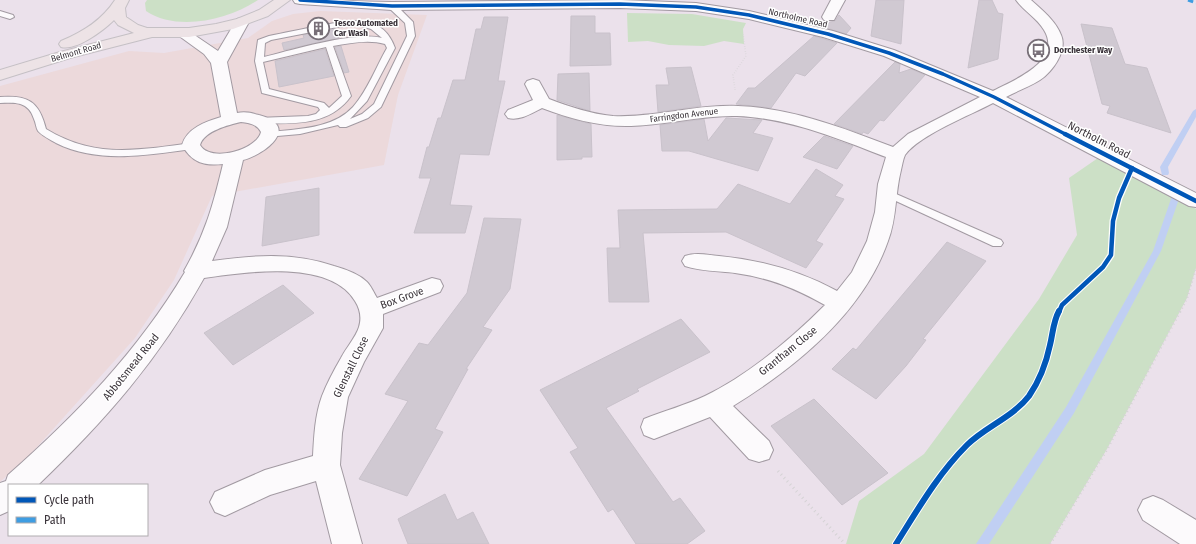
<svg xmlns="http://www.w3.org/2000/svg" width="1196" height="544" font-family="'Fira Sans Condensed',sans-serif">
<rect width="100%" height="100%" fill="#ebe1eb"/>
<path fill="#ecd9db" d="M320,11L427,15L398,95L384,165L212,196L174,280L135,338L28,457L0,482V86L129,51L164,53L248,38L272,21L293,14Z"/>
<g fill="#cce0c6">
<path d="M147,0H258C229,20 177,32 146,11L145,3Z"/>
<path d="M627,13L692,14L746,23L743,29L744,44L724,41L704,46L669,45L648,41L628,42Z"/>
<path d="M1098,158L1196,209V268L1187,298L1107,449L1050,544H846L859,501L924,454L1039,299L1077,235L1069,178Z"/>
</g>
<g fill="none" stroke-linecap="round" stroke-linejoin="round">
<g fill="#c0cff3" fill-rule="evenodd">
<path d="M1196,109V117L1168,167L1169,173L1168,175H1162L1160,167L1193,111Z"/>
<path d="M1176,193L1180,196L1161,251L1074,413L989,544H976L1066,407L1153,251L1172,196Z"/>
</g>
</g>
<g fill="#d0c9d2" stroke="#c9c2cb">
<path d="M876,0H904L901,44L871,36Z"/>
<path d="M979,0H992L998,13L1003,14L998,59L968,68Z"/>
<path d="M839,15L851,28L846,34L824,27L830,22L835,21Z"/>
<path d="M571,16H595V33H610L611,65L570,66Z"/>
<path d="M484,17H508L498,81H505L489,155L460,154L450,205L472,206L465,233H414L431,178H419L427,147H429L438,118H441L453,80H465L476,29H481Z"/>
<path d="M1081,24L1112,28L1125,64L1147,68L1171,133L1107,113L1110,106L1102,104Z"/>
<path d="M336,29L339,38L284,50L282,43L304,38L303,35Z"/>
<path d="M814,36L837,43L805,76L796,73L771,108L736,104L748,88H755Z"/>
<path d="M341,46L349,72L344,73L335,47Z"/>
<path d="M325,49L334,76L279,87L275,61Z"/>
<path d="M895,62L900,64L899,73L911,69L925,75L884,121L880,120L868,134L863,132L862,134L834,124Z"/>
<path d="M691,67L701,106L658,112L656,85H669L666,68Z"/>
<path d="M589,73L590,111L557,100L558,74Z"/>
<path d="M557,115L591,124L592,157H582V159L557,160Z"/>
<path d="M726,118L762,120L753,133L773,138L758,171L689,151H662L660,125L704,119L708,141Z"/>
<path d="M824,136L853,146L837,169L803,157Z"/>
<path d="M816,169L843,185L835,196L844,199L816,241L823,244L806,268L726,232L643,233L649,302H609L607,248H620L618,210L717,209L738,184L790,204Z"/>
<path d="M319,188V235L262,246L266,197Z"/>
<path d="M484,218L521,219L510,289L483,327L492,330L466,369H468L435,429L443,432L407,496L359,479L408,401L385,394L419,343L428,345L467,293Z"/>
<path d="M947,242L986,261L923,339L926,340L906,366L876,399L832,369L853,348L856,350Z"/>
<path d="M283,285L314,313L233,365L204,333Z"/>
<path d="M681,319L710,352L637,389L639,391L606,408L673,502L680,498L705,531L687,544H636L613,509L608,512L570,452L578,448L540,390Z"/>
<path d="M814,399L888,473L842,505L771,426Z"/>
<path d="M445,494L457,520L473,512L489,544H408L398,519Z"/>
</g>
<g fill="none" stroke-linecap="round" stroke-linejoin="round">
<defs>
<g id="service">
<path d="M389,4H395L413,22L415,36L381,107L368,118L346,127H340L338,125L300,134L266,137L264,135L266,133L269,132C297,129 333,129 353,107C368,90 376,67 387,48L385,44C369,39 350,43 333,46L351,96C330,126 293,124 260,123L255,120L257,118L308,116L316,114L320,110L318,107L262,93L255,61L258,40L269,36C285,33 302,29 318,26C347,21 382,11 395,48L367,101L350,119L362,114L374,104L407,36L405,23L389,8ZM353,24L371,29L382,38C355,31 292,50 264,57L265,43L271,40ZM326,47L342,96L329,108L324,103L269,89L263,62Z"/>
<path d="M0,11L13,15L14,17L10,19L0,16Z"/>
<path d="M0,97C28,95 39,101 46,129C95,159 138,150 192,143L197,146L192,149C147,155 98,164 56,143C51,140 41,135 38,131C36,128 36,123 34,119C29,102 16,102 0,103Z"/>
<path d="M887,190L1001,240L1003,243L1001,246H993L883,195L882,193Z"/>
</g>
<g id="minor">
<path d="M293,0L392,2L621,0L696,3L749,11L833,31L894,50L993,91C1014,80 1063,61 1044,30C1037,18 1024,11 1016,0H1031C1042,10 1056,21 1061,35C1068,51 1052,72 1040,80C1029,87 1017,91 1006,97L1196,193V207L1189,206L993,103C971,115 919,135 905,155C903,159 902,166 901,170C895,193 897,218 888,241C863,313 796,367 733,406L769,441L773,450L769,459L759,462L749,459L710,417L654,439L644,435L641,427L644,419C664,411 686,405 705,396C748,375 791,339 825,305C794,288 770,278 735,273C718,271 701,271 685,266L682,261L685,256C696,252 708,255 719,256C761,260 800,271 837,291L852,272L867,241L875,212L878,184L886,157C838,139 789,118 737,116C701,115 667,125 631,126C600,127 571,119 542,108C532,113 520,121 508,118L505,114L508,110L533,100L525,84L527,81L533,79L539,81L549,99C570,107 591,114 613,116C655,118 696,104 738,106C792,108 843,128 893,147L908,134L980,97L884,56L823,37L749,19L696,11L620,8L392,10L300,4L295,3Z"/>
<path d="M831,0H845L834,20H824L822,17Z"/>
<path d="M242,18L247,19L249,22L227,62L237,113C245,111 252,113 259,115C301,126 266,154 243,160L227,227L212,261C256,255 292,252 334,266C345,269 359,274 367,282C371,286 374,293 377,298L432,278L440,280L443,286L440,292L383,314V328L364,362L348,397L342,433L340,465L362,544H332L316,481L270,495L225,516L215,512L210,502L215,492L265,470L313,456C314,437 315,415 322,396C327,383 334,370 341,358C346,348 356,337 359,327C362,317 360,309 355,301C330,259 245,272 204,278C159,359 105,421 38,485H9V511L0,515V483L6,481L8,475C76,415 138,351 185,272L184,271C205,234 213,206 223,164C204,166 192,163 182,145C187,128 205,122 221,117L211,63L204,54L175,33L177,30H187L218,51L237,19ZM241,122C249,123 257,124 261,132C257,150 210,163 200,145C204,131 228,125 241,122Z"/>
<path d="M1153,496L1163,500L1196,520V544H1180L1143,520L1138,510L1143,500Z"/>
</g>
<path id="trunk" d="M115,0H129L125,8L126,17L138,25L147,28H189L216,24L237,19L259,10L274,0H290L268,16L233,29L189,37H152L70,58L0,80V70L60,52L134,33L118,25L114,20C103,31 76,51 61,47L59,44L61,41C83,32 102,20 115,0Z"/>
</defs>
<use href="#service" stroke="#a29aa2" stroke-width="2"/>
<use href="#minor" stroke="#a29aa2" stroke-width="2"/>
<use href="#trunk" stroke="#c5c0c5" stroke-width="2"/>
<path stroke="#d5d3d5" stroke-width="1.5" stroke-dasharray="0.5 2" stroke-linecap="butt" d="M735,90L733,75L746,56L743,34"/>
<path stroke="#d5d3d5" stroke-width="2.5" stroke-dasharray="1 3" stroke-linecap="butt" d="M1180,312L1187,298L1196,268"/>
<g stroke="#d5d3d5" stroke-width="3" stroke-dasharray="1 3.5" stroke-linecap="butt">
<path d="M778,471L845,544"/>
<path d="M1050,544L1107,449L1180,311"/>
</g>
<use href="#service" fill="#fcfafc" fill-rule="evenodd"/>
<use href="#minor" fill="#fcfafc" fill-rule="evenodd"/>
<use href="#trunk" fill="#ede3e6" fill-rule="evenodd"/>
<path stroke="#3e9de2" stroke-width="3" stroke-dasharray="5.5 3" stroke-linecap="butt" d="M1188,0L1196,3"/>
<defs>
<path id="cycleway-far2" d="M300,0L392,6L620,4L696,7L749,15L828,34L889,53L943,74L994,97L1067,135"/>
<g id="cycleway-far1">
<path d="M1065,134L1196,201"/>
<path d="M1059,312L1062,305L1103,267L1111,255L1113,221L1119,198L1132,168"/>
</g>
<path id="cycleway" d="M896,544C918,509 938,474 967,445C985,427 1013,417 1029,396C1040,380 1046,364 1050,345C1053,333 1053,322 1059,311"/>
</defs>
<use href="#cycleway-far2" stroke="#fff" stroke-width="5"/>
<use href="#cycleway-far1" stroke="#fff" stroke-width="7"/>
<use href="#cycleway" stroke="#fff" stroke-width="8"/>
<use href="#cycleway-far2" stroke="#0057b8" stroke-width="3.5"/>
<use href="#cycleway-far1" stroke="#0057b8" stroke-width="4.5"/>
<use href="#cycleway" stroke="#0057b8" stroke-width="6"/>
</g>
<defs>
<symbol id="building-ring" viewBox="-11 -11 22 22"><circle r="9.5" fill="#fff" stroke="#787078" stroke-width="1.5"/><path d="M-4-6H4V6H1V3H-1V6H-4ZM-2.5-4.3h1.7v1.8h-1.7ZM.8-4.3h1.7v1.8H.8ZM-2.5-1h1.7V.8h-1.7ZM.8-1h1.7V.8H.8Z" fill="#787078"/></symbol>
<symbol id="bus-ring" viewBox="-11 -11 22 22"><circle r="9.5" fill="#fff" stroke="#787078" stroke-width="1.5"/><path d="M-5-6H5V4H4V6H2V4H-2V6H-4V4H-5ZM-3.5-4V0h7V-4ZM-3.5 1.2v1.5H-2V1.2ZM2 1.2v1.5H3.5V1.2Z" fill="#787078"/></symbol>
</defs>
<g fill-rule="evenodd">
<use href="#building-ring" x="306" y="16" width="25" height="25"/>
<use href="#bus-ring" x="1026" y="38" width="25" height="25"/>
</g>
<g text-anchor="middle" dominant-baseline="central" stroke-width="3" stroke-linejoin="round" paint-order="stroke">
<g font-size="9" fill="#3a333a" stroke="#fff">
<text transform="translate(798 18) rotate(13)">Northolme Road</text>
<text transform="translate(76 52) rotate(-16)">Belmont Road</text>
<text transform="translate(684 115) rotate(-7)">Farringdon Avenue</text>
</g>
<g font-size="9" font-weight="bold" fill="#3a333a" stroke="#fff" text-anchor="start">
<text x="334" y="23">Tesco Automated<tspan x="334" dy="10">Car Wash</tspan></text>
<text x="1054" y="50">Dorchester Way</text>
</g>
<g font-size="11" fill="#3a333a" stroke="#fff">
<text transform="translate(1099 140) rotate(27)">Northolm Road</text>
<text transform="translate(402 298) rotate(-20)">Box Grove</text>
<text transform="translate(788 351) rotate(-39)">Grantham Close</text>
<text transform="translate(131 367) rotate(-51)">Abbotsmead Road</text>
<text transform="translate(351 367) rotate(-64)">Glenstall Close</text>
</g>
</g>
<rect x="8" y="484" width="140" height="52" fill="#ffffff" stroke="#b0adb0"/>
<rect x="16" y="497" width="20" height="6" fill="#0057b8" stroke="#b0adb0"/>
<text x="44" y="504" font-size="12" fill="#3a333a">Cycle path</text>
<rect x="16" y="517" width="20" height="6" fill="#3e9de2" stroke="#b0adb0"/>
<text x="44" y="524" font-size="12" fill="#3a333a">Path</text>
</svg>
